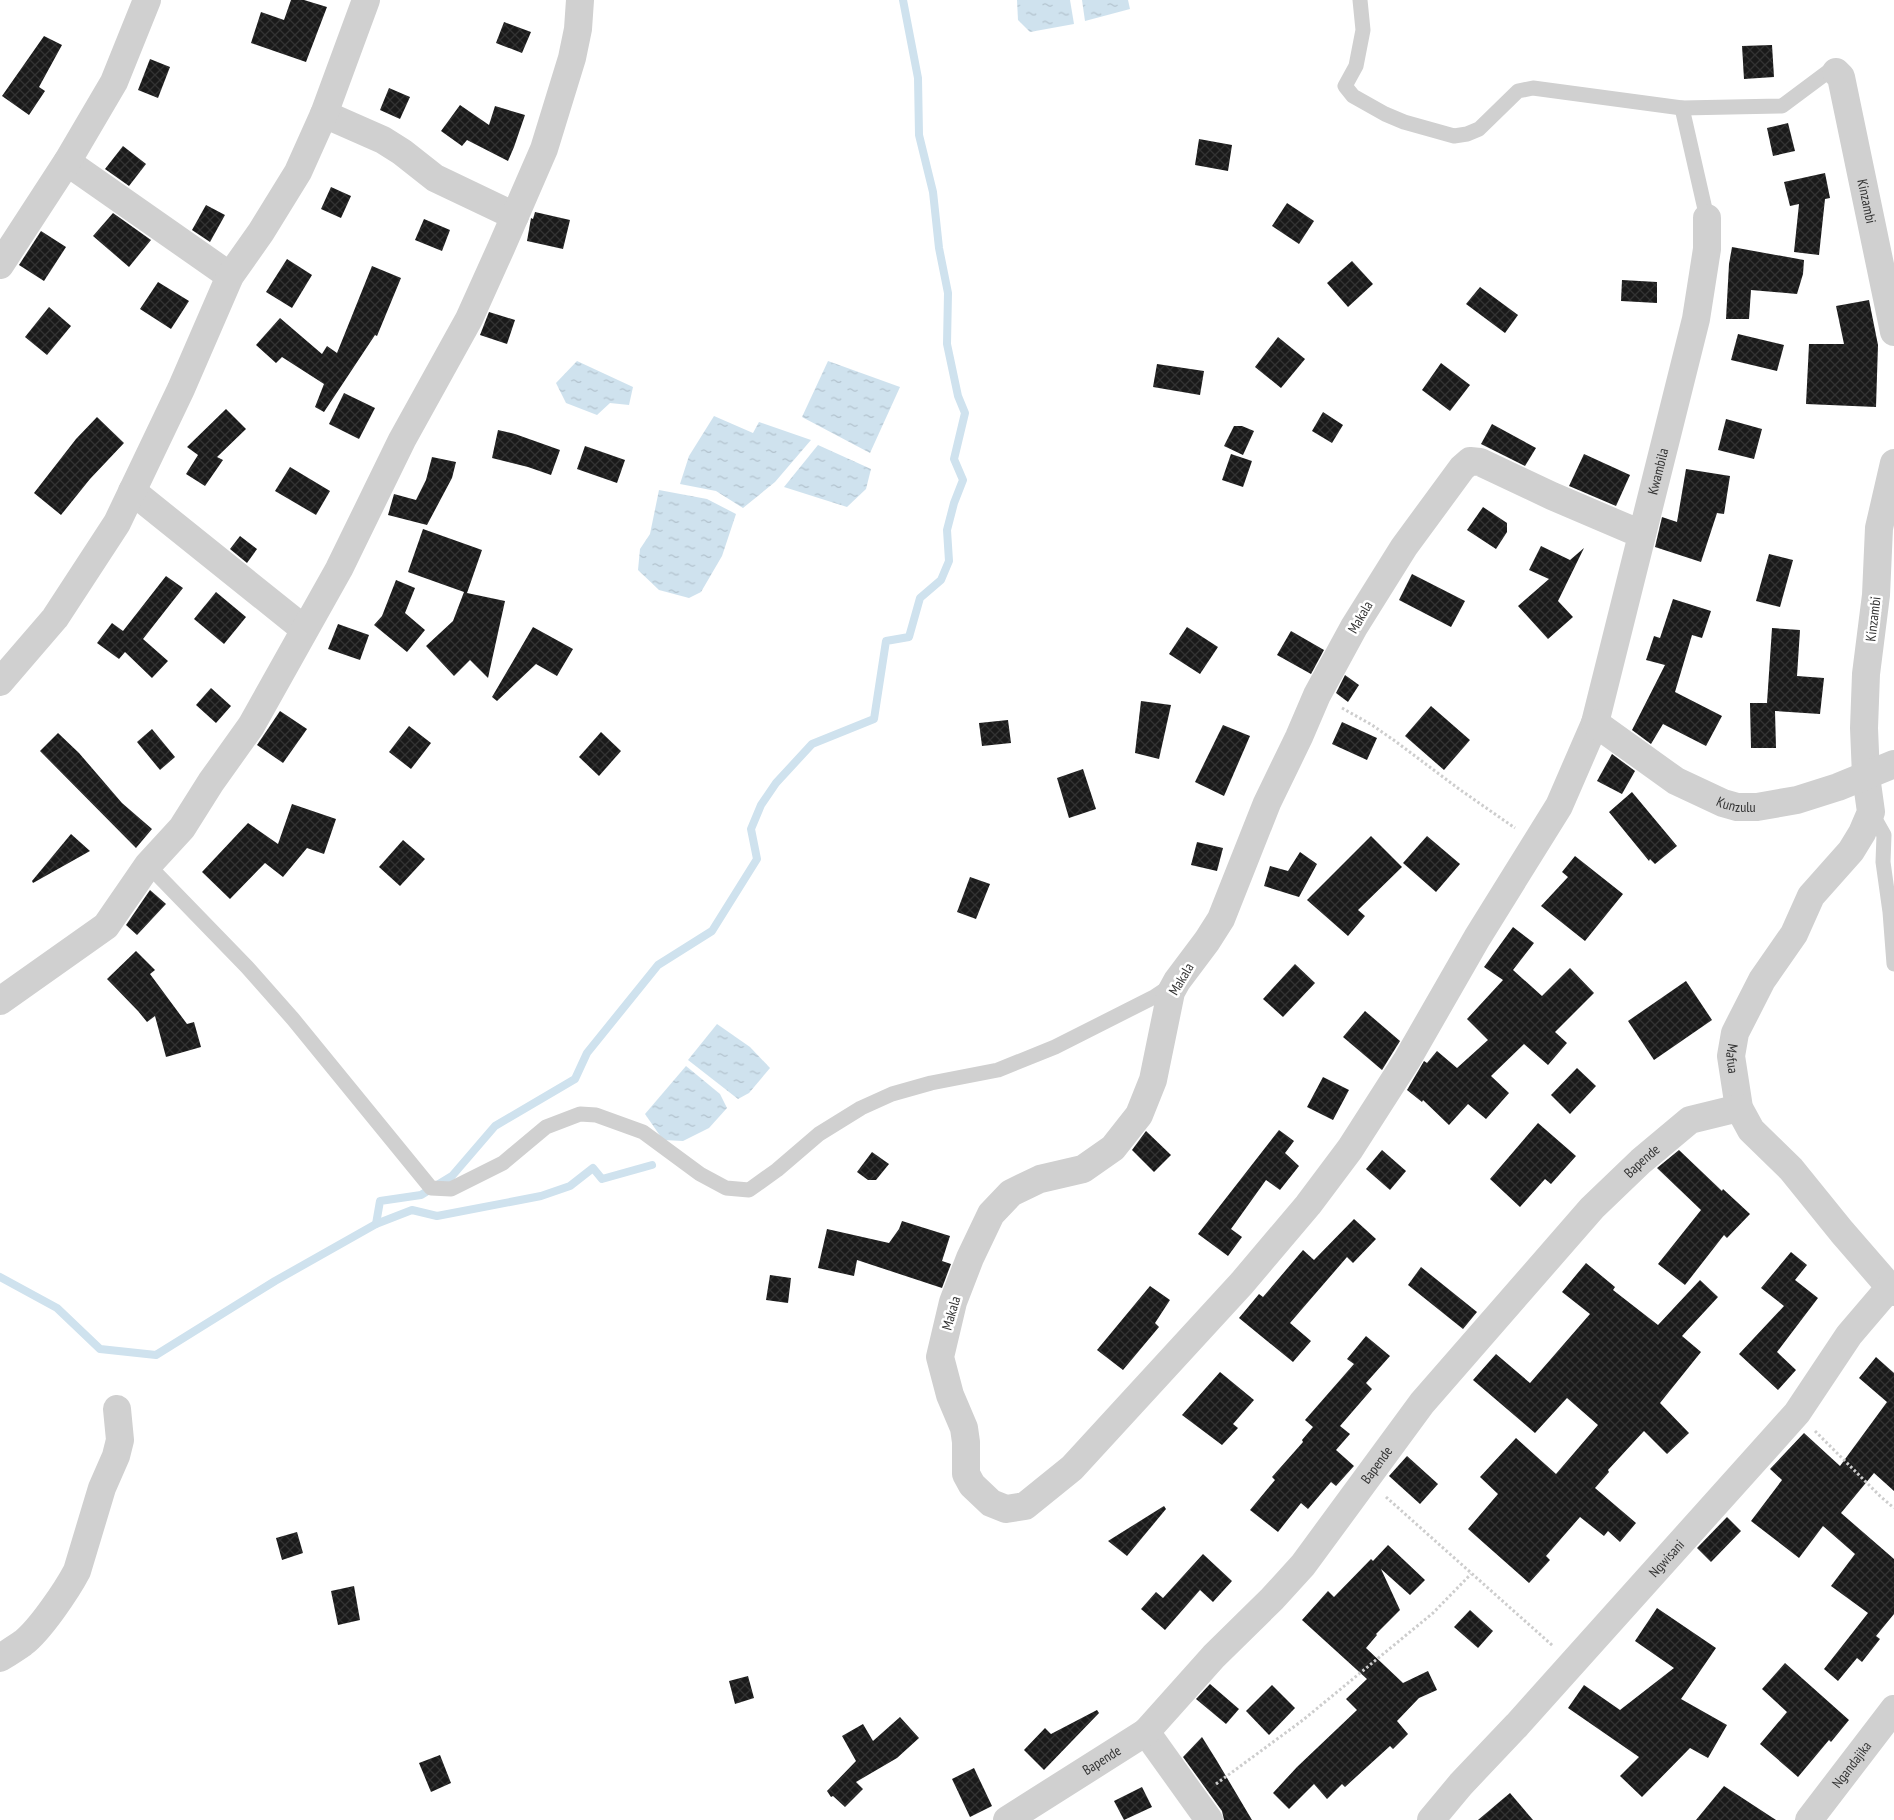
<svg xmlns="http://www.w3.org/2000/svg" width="1894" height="1820" font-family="'PT Sans Narrow',sans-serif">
<defs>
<pattern id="water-ripples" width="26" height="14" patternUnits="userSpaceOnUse" patternTransform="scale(1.25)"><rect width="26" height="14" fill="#cfe2ee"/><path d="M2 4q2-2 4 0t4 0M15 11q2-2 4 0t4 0" fill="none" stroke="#b2c2cd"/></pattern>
<pattern id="building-cross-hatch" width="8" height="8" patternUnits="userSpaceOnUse" patternTransform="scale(1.25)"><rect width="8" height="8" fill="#1a1a1a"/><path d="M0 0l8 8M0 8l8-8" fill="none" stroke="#333"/></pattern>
</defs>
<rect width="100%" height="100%" fill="#fff"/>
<g fill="url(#water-ripples)">
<path d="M1017,0H1070L1074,24L1030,32L1018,20Z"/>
<path d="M1082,0H1128L1130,9L1085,21Z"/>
<path d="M577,361L633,387L629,405L610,403L597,415L566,403L556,383Z"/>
<path d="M828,361L900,387L870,453L802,417Z"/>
<path d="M714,416L753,433L759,422L811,440L775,482L743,508L716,491L680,484L689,456Z"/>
<path d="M818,445L871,469L866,489L847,507L784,487Z"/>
<path d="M659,490L707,499L736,514L722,556L701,592L689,598L659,590L638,570L640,549L650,534Z"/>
<path d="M717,1024L750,1047L770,1068L749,1093L738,1099L688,1060Z"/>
<path d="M686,1066L720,1094L727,1108L709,1128L683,1141L663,1140L645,1114Z"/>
</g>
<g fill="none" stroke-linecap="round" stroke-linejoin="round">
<g stroke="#cfe2ee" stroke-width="8">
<path d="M376,1224L412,1210L437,1216L541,1196L570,1186L593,1168L602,1179L652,1165"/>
<path d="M0,1277L57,1308L100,1349L156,1355L275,1281L376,1224L380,1201L421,1195L452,1176L495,1126L575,1079L587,1053L658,965L712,931L757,859L751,829L761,805L776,783L812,744L874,719L886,641L909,637L920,598L941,580L949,561L947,530L954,503L963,480L954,459L965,413L958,396L947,344L948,293L939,248L933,192L919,135L918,78L903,0"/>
</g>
</g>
<g fill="url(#building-cross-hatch)">
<path d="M291,0H304L327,7L306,62L251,43L261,12L284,20Z"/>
<path d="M504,22L531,32L522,53L496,43Z"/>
<path d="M44,36L62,45L39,87L45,91L29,115L2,96Z"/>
<path d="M1772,45L1774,77L1744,79L1742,46Z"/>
<path d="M150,59L170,67L158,98L138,90Z"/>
<path d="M389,88L410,97L400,119L380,110Z"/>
<path d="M460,105L489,125L495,106L525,115L514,147L508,161L467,140L462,146L441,131Z"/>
<path d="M1788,123L1795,151L1773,156L1767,128Z"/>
<path d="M1199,139L1232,145L1228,171L1195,165Z"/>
<path d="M123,146L146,164L129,186L105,169Z"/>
<path d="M1825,173L1830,198L1825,199L1819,255L1794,252L1799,204L1790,206L1784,182Z"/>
<path d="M331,187L351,196L341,218L321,209Z"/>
<path d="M1287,203L1314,221L1299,244L1272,226Z"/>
<path d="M206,205L225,215L210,242L192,230Z"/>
<path d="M535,212L570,220L563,249L527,241L531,218L533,219Z"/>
<path d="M113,213L151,240L129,267L93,236Z"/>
<path d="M424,219L450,230L442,251L415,240Z"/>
<path d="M41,231L66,247L44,281L19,265Z"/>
<path d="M1732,247L1804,260L1803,274L1797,294L1751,290L1749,319H1726L1729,264Z"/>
<path d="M287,259L312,275L292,308L266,292Z"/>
<path d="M1352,261L1373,284L1348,307L1327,283Z"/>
<path d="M372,266L401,278L377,336L375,335L324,412L315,407L324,384L282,357L276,363L256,345L280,318L322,354L327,346L337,353Z"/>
<path d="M1622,280L1657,282V303L1621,301Z"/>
<path d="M158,282L189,301L171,329L140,309Z"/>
<path d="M1480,287L1518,315L1505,333L1466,304Z"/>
<path d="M1869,300L1878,345L1876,407L1806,404L1809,344H1844L1836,306Z"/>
<path d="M49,307L71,326L47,355L25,337Z"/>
<path d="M489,312L515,320L507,344L480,335Z"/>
<path d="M1738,334L1784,345L1777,371L1731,360Z"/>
<path d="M1278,337L1305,359L1281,388L1255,367Z"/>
<path d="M1441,363L1470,385L1450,411L1422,390Z"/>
<path d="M1157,364L1204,371L1200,395L1153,387Z"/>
<path d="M344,393L375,408L359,439L329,424Z"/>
<path d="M226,409L246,429L217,457L223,460L205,486L186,474L198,455L187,447Z"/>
<path d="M1323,412L1343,425L1332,443L1312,431Z"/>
<path d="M97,417L124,443L90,479L61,515L34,493L76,439Z"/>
<path d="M1726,419L1762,429L1754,459L1718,450Z"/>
<path d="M1492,424L1536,448L1525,466L1481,444Z"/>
<path d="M1234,426H1242L1254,431L1243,455L1224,446Z"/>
<path d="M498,430L515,434L560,450L551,475L528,467L492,458Z"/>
<path d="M585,446L625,460L617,483L577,469Z"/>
<path d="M1231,454L1252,461L1243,487L1222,480Z"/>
<path d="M1584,454L1630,475L1616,506L1569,486Z"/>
<path d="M432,457L456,462L452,478L427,525L388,515L394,494L416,500L426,480Z"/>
<path d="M290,467L330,491L316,515L275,491Z"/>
<path d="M1686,469L1730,476L1724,514L1717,513L1701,562L1655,547L1662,517L1677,522Z"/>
<path d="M1483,507L1507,523V532L1496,549L1467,530Z"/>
<path d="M423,529L482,550L467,593L505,601L488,678L470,660L454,676L426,646L453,621L464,592L408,572Z"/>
<path d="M240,536L257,549L247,563L230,549Z"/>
<path d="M1541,546L1570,560L1584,548L1558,601L1573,617L1548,639L1518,606L1549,579L1529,570Z"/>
<path d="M1769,554L1793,560L1780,607L1756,601Z"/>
<path d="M1412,574L1465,601L1451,627L1399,600Z"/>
<path d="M166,576L183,588L143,639L168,661L152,678L125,652L119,659L97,643L112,623L123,631Z"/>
<path d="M396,580L415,588L405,613L425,630L407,652L374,625L382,616Z"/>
<path d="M216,592L246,617L224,644L194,619Z"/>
<path d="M1673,599L1711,611L1702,638L1692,635L1675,692L1722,716L1706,746L1663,724L1651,744L1632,730L1665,665L1646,660L1654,636L1660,638Z"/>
<path d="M338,624L369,635L360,660L328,649Z"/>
<path d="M533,627L573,649L557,676L536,664L497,701L492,697Z"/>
<path d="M1187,627L1218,647L1200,674L1169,654Z"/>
<path d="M1772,628L1800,630L1797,676L1824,678L1820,714L1775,711L1776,748H1751L1750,703H1767Z"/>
<path d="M1291,631L1324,650L1311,674L1277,655Z"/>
<path d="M1345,675L1359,685L1348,702L1336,693Z"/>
<path d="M211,688L231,706L216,723L196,705Z"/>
<path d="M1141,701L1171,705L1159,759L1135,753Z"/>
<path d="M1431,706L1470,740L1444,770L1405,736Z"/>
<path d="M280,711L307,729L283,763L257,745Z"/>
<path d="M1008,720L1011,743L982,746L979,723Z"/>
<path d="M1342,722L1377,738L1367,760L1332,744Z"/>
<path d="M1223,725L1250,736L1224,796L1195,782Z"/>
<path d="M409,726L431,743L411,769L389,752Z"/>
<path d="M152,729L175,757L160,770L137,742Z"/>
<path d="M601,732L621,751L599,776L579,757Z"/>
<path d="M58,733L79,753L122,803L152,829L136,848L40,751Z"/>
<path d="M1612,754L1635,771L1622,794L1597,781Z"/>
<path d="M1083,769L1096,809L1069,818L1057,778Z"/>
<path d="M1632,792L1677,846L1655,864L1650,859L1649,861L1609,812Z"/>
<path d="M292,804L336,819L324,854L307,848L283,877L265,863L230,899L202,872L248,823L278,844Z"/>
<path d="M71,834L90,851L33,883L32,881Z"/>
<path d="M1371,836L1402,867L1358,910L1365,916L1348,936L1307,900Z"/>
<path d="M1427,836L1460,864L1436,892L1403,863Z"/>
<path d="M403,840L425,859L400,886L379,867Z"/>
<path d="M1197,842L1223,848L1217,871L1191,865Z"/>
<path d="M1300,852L1317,864L1299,897L1264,886L1270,866L1288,871Z"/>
<path d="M1575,856L1623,894L1585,941L1541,906L1568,877L1562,872Z"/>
<path d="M970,877L990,884L976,919L957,912Z"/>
<path d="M150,890L166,904L137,935L126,925Z"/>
<path d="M1513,927L1534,943L1513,970L1542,996L1570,968L1594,993L1555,1032L1567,1043L1548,1065L1524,1044L1491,1076L1509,1093L1486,1119L1468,1104L1449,1125L1423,1100L1422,1102L1407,1090L1424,1061L1427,1063L1437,1051L1457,1068L1488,1040L1467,1019L1503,980L1484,967Z"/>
<path d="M136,951L155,970L150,974L187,1024L194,1022L201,1047L166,1057L155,1016L147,1022L138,1011L107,979Z"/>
<path d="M1295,964L1315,983L1283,1017L1263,999Z"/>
<path d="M1686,981L1712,1020L1654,1060L1628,1021Z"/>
<path d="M1365,1011L1400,1041L1382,1070L1343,1037Z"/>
<path d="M1577,1068L1596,1086L1570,1114L1551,1095Z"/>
<path d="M1323,1077L1349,1090L1333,1120L1307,1107Z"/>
<path d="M1538,1123L1576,1156L1551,1184L1545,1179L1520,1207L1490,1179Z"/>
<path d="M1279,1130L1294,1141L1285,1153L1299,1166L1280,1190L1266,1180L1231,1229L1242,1237L1228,1256L1198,1234Z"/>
<path d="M1146,1131L1171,1155L1154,1172L1132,1150Z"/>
<path d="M1382,1150L1406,1171L1390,1190L1366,1169Z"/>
<path d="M1679,1150L1722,1191L1723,1189L1750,1214L1727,1238L1724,1235L1685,1285L1658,1264L1701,1210L1657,1168Z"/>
<path d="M872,1152L889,1164L876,1180H868L857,1172Z"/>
<path d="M1354,1219L1376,1239L1353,1263L1347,1257L1290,1323L1311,1341L1293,1362L1239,1318L1259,1294L1263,1297L1303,1250L1314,1260Z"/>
<path d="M902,1221L950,1236L942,1261L951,1264L942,1288L857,1260L854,1276L818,1268L827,1229L889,1243L899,1229Z"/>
<path d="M1791,1252L1807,1265L1795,1280L1818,1298L1777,1352L1796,1370L1778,1390L1739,1354L1784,1306L1761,1288Z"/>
<path d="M1586,1263L1615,1287L1613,1290L1658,1325L1700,1280L1718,1297L1682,1336L1701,1352L1660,1403L1689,1433L1667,1454L1644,1431L1608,1470L1609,1472L1595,1488L1636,1523L1620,1542L1608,1531L1604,1536L1580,1517L1546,1556L1550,1560L1529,1583L1468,1529L1498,1494L1480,1477L1516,1438L1556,1474L1598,1425L1567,1398L1535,1433L1473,1380L1496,1354L1530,1383L1590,1314L1562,1292Z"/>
<path d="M1421,1267L1477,1312L1463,1329L1408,1285Z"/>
<path d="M770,1275L791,1278L788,1303L766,1300Z"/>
<path d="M1150,1286L1170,1300L1155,1323L1159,1327L1123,1370L1097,1350Z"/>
<path d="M1366,1336L1390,1356L1366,1383L1372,1389L1340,1426L1350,1434L1336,1450L1354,1466L1336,1486L1331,1482L1308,1509L1301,1503L1278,1532L1250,1510L1275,1480L1272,1477L1303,1442L1302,1440L1313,1427L1305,1420L1354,1364L1347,1359Z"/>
<path d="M1876,1357L1894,1373V1491L1874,1473L1841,1513L1894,1559V1614L1876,1636L1880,1639L1862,1662L1857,1658L1838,1681L1824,1669L1868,1613L1831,1586L1855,1554L1823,1526L1799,1558L1751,1521L1782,1480L1770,1469L1804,1433L1840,1466L1887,1402L1859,1378Z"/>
<path d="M1220,1372L1254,1400L1233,1424L1238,1428L1222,1445L1182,1415Z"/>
<path d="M1407,1456L1438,1484L1420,1504L1389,1476Z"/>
<path d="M1164,1506L1166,1509L1127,1556L1108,1541Z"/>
<path d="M1727,1517L1741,1531L1711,1562L1697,1548Z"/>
<path d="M297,1532L303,1553L282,1560L276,1538Z"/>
<path d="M1388,1545L1425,1580L1410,1595L1381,1569L1400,1610L1376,1634L1377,1635L1366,1648L1403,1683L1428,1671L1437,1690L1419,1698L1397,1721L1408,1734L1393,1749L1390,1746L1345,1787L1342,1784L1327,1799L1314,1784L1289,1809L1273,1793L1297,1767L1357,1710L1346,1699L1367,1679L1302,1620L1328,1591L1334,1597L1371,1559L1373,1561Z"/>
<path d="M1203,1554L1232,1581L1213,1602L1200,1590L1165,1630L1141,1609L1156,1592L1163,1598Z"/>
<path d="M354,1586L360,1620L338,1625L331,1591Z"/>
<path d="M1657,1608L1716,1648L1681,1699L1727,1725L1708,1758L1690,1748L1642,1797L1620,1776L1639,1757L1568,1708L1584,1685L1620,1710L1674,1668L1635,1641Z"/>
<path d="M1470,1610L1493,1631L1478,1648L1454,1627Z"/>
<path d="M1785,1663L1849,1720L1831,1742L1829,1740L1798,1777L1760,1744L1787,1712L1762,1689Z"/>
<path d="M748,1676L754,1698L735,1704L729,1681Z"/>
<path d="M1210,1684L1239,1709L1226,1724L1196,1699Z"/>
<path d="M1272,1685L1295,1708L1269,1735L1246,1711Z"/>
<path d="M1097,1710L1099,1713L1044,1770L1024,1750L1045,1728L1051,1734Z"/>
<path d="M900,1717L919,1738L897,1758L856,1782L863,1789L845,1807L833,1796L831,1797L827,1791L856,1761L842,1736L863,1724L873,1741Z"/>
<path d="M1202,1737L1217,1761L1252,1820H1224L1222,1811L1183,1757Z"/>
<path d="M440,1755L451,1783L431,1792L419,1763Z"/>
<path d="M974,1768L992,1806L970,1817L952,1779Z"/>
<path d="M1724,1786L1776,1820H1696Z"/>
<path d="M1142,1787L1152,1807L1124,1820L1114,1801Z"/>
<path d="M1510,1793L1533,1820H1478Z"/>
</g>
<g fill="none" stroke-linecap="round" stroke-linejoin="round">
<g stroke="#cdcdcd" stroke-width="3" stroke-dasharray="2.5 2.5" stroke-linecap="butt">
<path d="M1342,708L1372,725L1395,741L1459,789L1515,828"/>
<path d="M1815,1431L1881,1497L1894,1508"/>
<path d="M1386,1497L1553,1646"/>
<path d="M1216,1784L1303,1720L1433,1613L1471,1574"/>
</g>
<g stroke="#d0d0d0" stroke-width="15">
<path d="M1360,0L1363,30L1356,66L1345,86L1353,96L1385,114L1404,122L1454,136L1467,134L1479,129L1518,91L1533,88L1682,108L1782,106L1829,71L1836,72"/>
<path d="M1682,108L1707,218"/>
<path d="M1871,812L1884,835L1883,862L1890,912L1894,964"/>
<path d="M148,865L247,967L293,1019L431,1188L451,1189L503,1163L546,1127L580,1114L596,1115L643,1132L700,1174L726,1188L749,1190L777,1170L819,1134L861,1108L892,1094L931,1083L998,1070L1055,1047L1154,997L1172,985"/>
</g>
<g stroke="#d0d0d0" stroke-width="28">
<path id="s1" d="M1836,72L1841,77L1894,332"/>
<path d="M324,114L383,140L402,152L435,178L515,216"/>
<path d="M67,162L230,276"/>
<path d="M0,265L67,162L114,82L147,0"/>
<path id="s2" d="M1894,463L1879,528L1876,595L1866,674L1864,728L1866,776L1871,812L1862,833L1851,851L1811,896L1794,934L1762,980L1735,1033L1731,1056L1739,1108L1751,1130L1791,1169L1842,1232L1894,1292"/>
<path d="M132,491L304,629"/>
<path id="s3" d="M1641,534L1552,496L1480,462L1470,461L1462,468L1404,547L1354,627L1317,695L1299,737L1267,803L1221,919L1207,941L1177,981L1171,992L1153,1080L1139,1115L1113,1148L1083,1169L1040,1179L1011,1193L991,1214L970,1258L953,1302L940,1357L950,1395L964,1428L966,1442V1474L972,1485L991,1503L1006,1509L1025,1506L1072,1468L1242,1283L1308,1205L1350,1149L1407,1060L1477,938L1559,806L1595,723L1696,319L1707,249V218"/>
<path d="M0,682L55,618L117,523L181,389L230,276L261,232L298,172L324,114L366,0"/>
<path id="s4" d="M1595,723L1676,781L1723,803L1737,807H1757L1797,800L1838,787L1894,764"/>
<path d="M0,1001L106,926L148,865L182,828L211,782L251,726L339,569L402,440L469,319L501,248L544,149L572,58L578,29L580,0"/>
<path d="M0,1658C8,1653 16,1648 23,1643C40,1630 67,1590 77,1571L102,1488L116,1456L120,1440L117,1409"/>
<path d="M1146,1732L1209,1820"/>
<path id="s5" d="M1007,1820L1146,1732L1214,1656L1272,1599L1303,1565L1422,1403L1592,1208L1641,1161L1690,1120L1739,1108"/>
<path id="s6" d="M1431,1820L1461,1784L1517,1725L1797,1413L1849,1335L1890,1287"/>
<path id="s7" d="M1809,1820L1894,1709"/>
</g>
</g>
<g text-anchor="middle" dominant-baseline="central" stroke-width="5" stroke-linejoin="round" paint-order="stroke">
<g font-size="14" fill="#333" stroke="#fff">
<text stroke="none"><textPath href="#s1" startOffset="134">Kinzambi</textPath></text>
<text stroke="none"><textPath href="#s3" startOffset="2694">Kwambila</textPath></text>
<text transform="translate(1360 617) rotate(-60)">Makala</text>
<text transform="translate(1873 619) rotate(-83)">Kinzambi</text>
<text stroke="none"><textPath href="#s4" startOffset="165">Kunzulu</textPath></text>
<text transform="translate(1181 979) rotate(-59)">Makala</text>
<text stroke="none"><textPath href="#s2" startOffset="639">Mafua</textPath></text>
<text stroke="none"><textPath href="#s5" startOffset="922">Bapende</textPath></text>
<text transform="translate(951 1313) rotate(-74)">Makala</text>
<text stroke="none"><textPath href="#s5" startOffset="518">Bapende</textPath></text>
<text stroke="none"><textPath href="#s6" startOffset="352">Ngwisani</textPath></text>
<text stroke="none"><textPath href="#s5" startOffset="112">Bapende</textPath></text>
<text stroke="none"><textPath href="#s7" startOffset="70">Ngandajika</textPath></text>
</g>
</g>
</svg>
